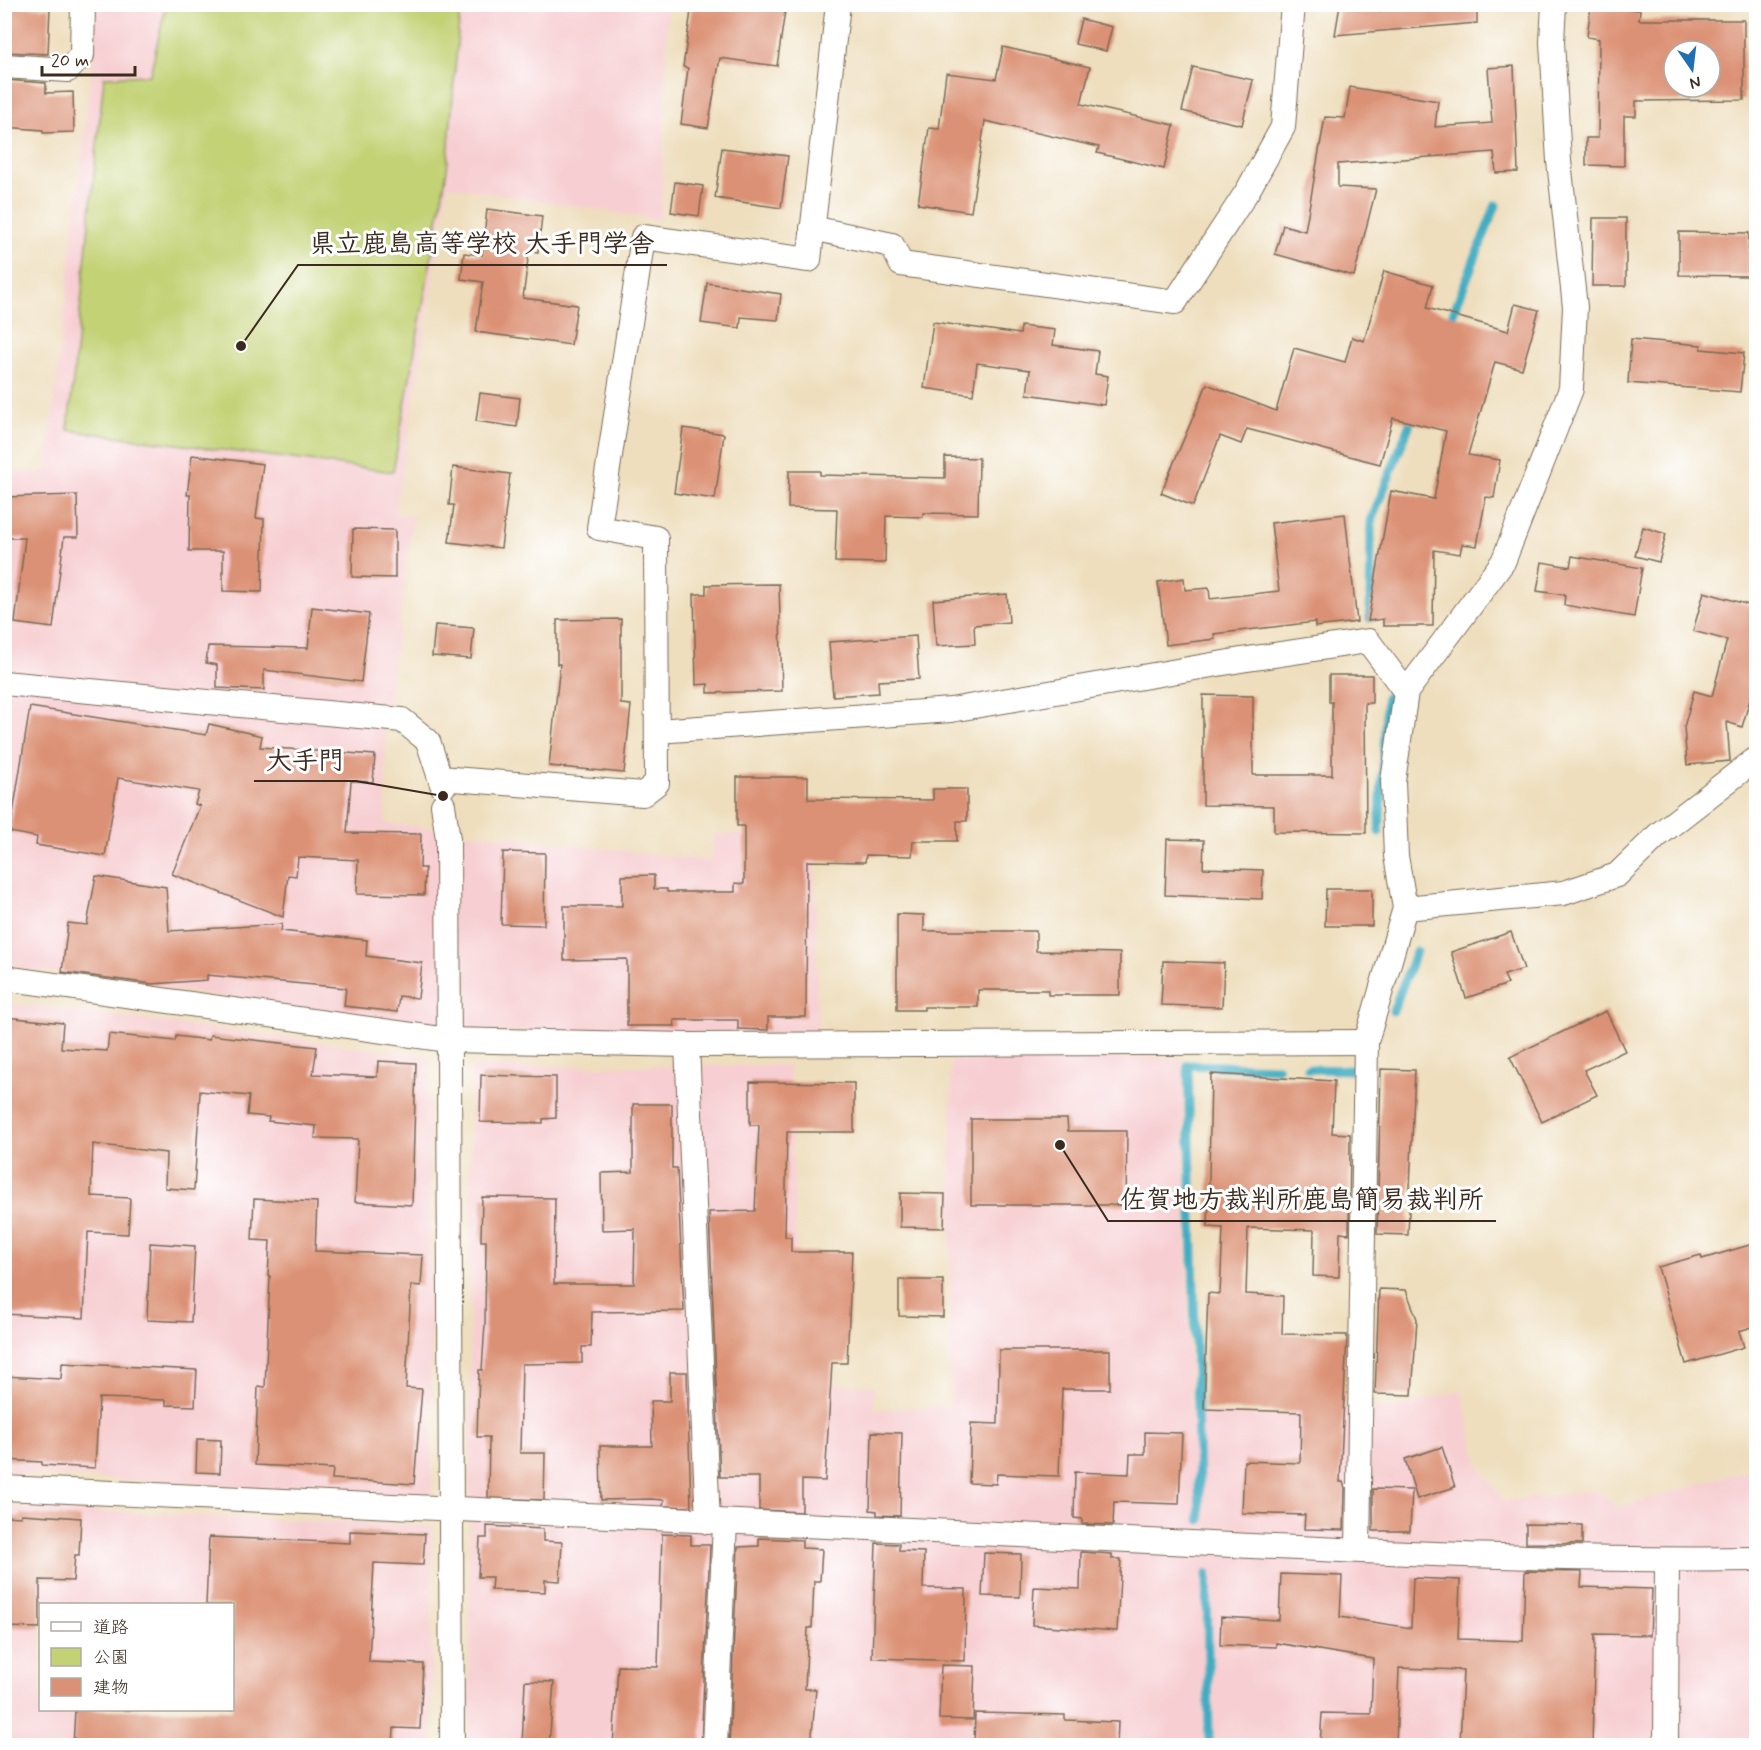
<svg xmlns="http://www.w3.org/2000/svg" width="1761" height="1750" font-family="Mynerve,'Klee One',sans-serif">
<rect width="100%" height="100%" fill="#fff"/>
<filter id="ink" filterUnits="userSpaceOnUse"><feTurbulence type="fractalNoise" baseFrequency=".0167" numOctaves="2"/><feDisplacementMap in="SourceGraphic" scale="12" xChannelSelector="R" yChannelSelector="G"/><feConvolveMatrix kernelMatrix="1 2 1 2 8 2 1 2 1" color-interpolation-filters="sRGB"/></filter>
<filter id="wash" filterUnits="userSpaceOnUse"><feTurbulence type="fractalNoise" baseFrequency=".008" numOctaves="4" result="noise"/><feDisplacementMap in="SourceGraphic" scale="24" xChannelSelector="R" yChannelSelector="G"/><feGaussianBlur stdDeviation="1.35" result="paint"/><feColorMatrix in="noise" values="0 0 0 0 0 0 0 0 0 0 0 0 0 0 0 0 0 1.4 0 .05"/><feComposite in="paint" operator="in"/></filter>
<g filter="url(#wash)">
<rect width="100%" height="100%" fill="#eedebd"/>
<g fill="#f7cfd2" fill-rule="evenodd">
<path d="M92,5H668L661,220L448,186L395,515L413,516L385,730L386,823L711,861L714,835L814,832L818,1034L463,1031L5,966L4,473L46,472L92,65Z"/>
<path d="M4,1002L429,1056L432,1498L5,1473Z"/>
<path d="M1182,1058L1191,1412L1290,1416L1292,1405L1395,1409L1462,1390L1478,1464L1504,1501L1597,1490L1618,1508L1740,1472L1756,1471V1745L469,1746L471,1067L789,1065L802,1382L874,1386V1410L950,1406L951,1060Z"/>
<path d="M5,1507L432,1526L431,1745L5,1746ZM40,1604H232V1710H40Z"/>
</g>
<path fill="#c2d275" stroke="#7e7e4a" stroke-width="1.5" d="M427,4L460,8L447,170L393,472L68,430L104,77L150,75L166,5Z"/>
<g fill="none" stroke-linecap="round" stroke-linejoin="round">
<g stroke="#43adc2" stroke-width="9">
<path d="M1448,326L1496,205"/>
<path d="M1370,618L1371,521L1415,411"/>
<path d="M1379,832L1387,697"/>
<path d="M1393,1011L1416,951"/>
<path d="M1308,1069L1352,1070"/>
<path d="M1200,1520L1188,1065L1278,1068"/>
<path d="M1207,1574L1209,1746"/>
</g>
</g>
<g id="blocks">
<g fill="#db9175" fill-rule="evenodd">
<path d="M692,4H786L777,66L720,58L708,128L681,124L688,68L683,67Z"/>
<path d="M1380,4H1477V23L1335,35L1340,5L1380,11Z"/>
<path d="M1591,5L1640,10L1639,20H1744V100L1636,101V116H1624V166L1586,165V138H1598L1599,39L1587,37ZM1674,51H1710V87H1674Z"/>
<path d="M4,6L50,8L48,54L4,52Z"/>
<path d="M1081,19L1112,27L1106,51L1075,44Z"/>
<path d="M1003,47L1090,67L1081,104L1174,125L1164,169L1097,153L1099,147L985,121L971,212L918,204L929,128L939,129L946,73L996,79Z"/>
<path d="M1514,66L1518,172L1496,173L1494,152L1338,164V187L1376,189L1354,276L1275,254L1283,225L1305,231L1325,117L1345,118L1350,87L1438,101L1435,127L1492,123L1488,68Z"/>
<path d="M1193,67L1253,80L1242,125L1182,111Z"/>
<path d="M4,80L46,83V93L73,92L74,132L43,133V130L4,127Z"/>
<path d="M722,148L788,156L781,208L715,198Z"/>
<path d="M675,182L703,186L699,216L671,212Z"/>
<path d="M487,209L542,216L538,252L529,251L523,298L577,305L571,345L476,332L483,282L461,279L464,253L482,255Z"/>
<path d="M1593,218H1626V286H1592Z"/>
<path d="M1679,232L1749,233L1748,276L1679,275Z"/>
<path d="M1384,271L1433,285L1427,308L1508,331L1515,304L1539,310L1522,369L1495,362L1468,455L1500,460L1494,498L1486,497L1477,546L1462,544L1460,554L1434,550L1433,626H1383V619L1368,621L1391,491L1434,499L1446,431L1393,418L1380,464L1247,429L1241,444L1220,436L1193,506L1161,493L1207,384L1276,411L1294,348L1345,362L1352,337L1364,341Z"/>
<path d="M707,283L781,294L778,320L741,317L740,328L701,323Z"/>
<path d="M933,322L1020,334L1021,326L1055,330L1053,345L1098,351L1095,374L1108,376L1104,405L1027,394L1030,370L977,363L973,395L924,388Z"/>
<path d="M1631,339L1701,345V349L1744,353L1740,392L1628,383Z"/>
<path d="M480,393L520,398L517,427L476,421Z"/>
<path d="M683,428L724,434L715,499L674,493Z"/>
<path d="M192,455L263,464L256,518L264,519L262,592L223,591V551H189L190,495H187Z"/>
<path d="M945,457L979,458L978,514L923,513V517L886,516L885,563L835,562L837,509L788,508L789,471H820V475L945,478Z"/>
<path d="M453,467L510,474L501,548L449,542L454,505H449Z"/>
<path d="M77,495L78,537H64L53,628L15,623L25,538H4V497Z"/>
<path d="M1345,514L1357,622L1315,627V622L1214,634L1215,639L1166,645L1158,582L1184,578L1185,590L1209,588L1210,599L1279,591L1271,523Z"/>
<path d="M1643,527L1666,534L1659,562L1635,556Z"/>
<path d="M353,529L395,530V578L352,577Z"/>
<path d="M1572,556L1642,568L1634,617L1564,605L1565,595L1537,591L1542,562L1570,567Z"/>
<path d="M779,584L782,691L708,693V684L696,685L694,594H706V585Z"/>
<path d="M1704,592L1756,607V634L1751,655L1756,656V679L1742,727L1727,722L1730,761L1687,765L1684,727L1694,691L1712,696L1727,640L1693,631Z"/>
<path d="M1007,594L1009,622L974,625L975,644L936,646L933,600Z"/>
<path d="M312,607L369,614L361,682L264,670V690L217,688V665L206,663L208,646L308,648Z"/>
<path d="M621,619V704L631,705L624,773L549,766L560,664H557V620Z"/>
<path d="M435,625L474,628L471,659L432,656Z"/>
<path d="M916,636L919,679L878,681L879,693L833,696L829,642Z"/>
<path d="M1329,675H1372V703H1365L1366,833L1274,832V806L1203,805V695L1253,696V775H1332V702H1329Z"/>
<path d="M30,707L206,735L209,724L262,736L260,747L375,755L373,782L351,781L347,833L421,834L420,868H425L424,895L357,894L358,860L298,857L296,876L288,875L283,917L172,874L200,806L195,804L199,791L118,778L105,856L36,845L37,837L10,832Z"/>
<path d="M737,777H808V799L933,800V789H967V821H957V841H913L912,856L866,855L865,862L807,861L806,1017H768V1030L738,1029V1020H674L675,1026H627V959L564,960V906H622V876L654,875V889H667V892H735V883L744,884V826H737Z"/>
<path d="M1167,839L1204,840L1203,868L1263,870L1262,899L1165,895Z"/>
<path d="M503,852L545,853L544,925L501,924Z"/>
<path d="M96,876L166,887L169,931L282,924L281,931L367,940L366,956L422,963L418,998L399,996L397,1012L344,1006L346,988L207,975V980L152,984L62,972L68,923L87,925Z"/>
<path d="M1326,889H1372V926H1325Z"/>
<path d="M897,914L924,915V931H1036V951L1120,953V995H1048V990H978V1007H924V1010H897Z"/>
<path d="M1511,932L1524,969L1504,975L1508,984L1466,998L1451,952Z"/>
<path d="M1163,961L1224,963L1222,1007L1161,1005Z"/>
<path d="M1606,1011L1625,1051L1584,1070L1597,1095L1542,1122L1510,1057Z"/>
<path d="M5,1017L63,1023L61,1048L107,1051L109,1034L175,1041L176,1036L209,1040L210,1035L317,1047L313,1074L377,1077L378,1061L416,1063L412,1205L355,1202L358,1139L315,1138L316,1126L268,1121L269,1117L247,1115L249,1096L200,1091L194,1190L165,1188L166,1153L93,1144L91,1196L130,1198L128,1234L88,1232L84,1318L4,1314Z"/>
<path d="M1381,1069L1415,1070L1408,1235L1377,1234Z"/>
<path d="M1211,1074L1334,1081L1332,1133L1350,1134L1349,1234L1340,1233L1339,1277L1313,1276L1314,1230L1248,1228L1246,1294L1283,1296L1282,1334L1347,1335L1340,1482H1343L1345,1488L1344,1530L1304,1529L1305,1515L1242,1513L1244,1461L1300,1463L1301,1412L1204,1409L1208,1293L1220,1294L1223,1228L1208,1227Z"/>
<path d="M481,1075L556,1077V1118L543,1119V1123L480,1122Z"/>
<path d="M750,1082L854,1083V1132H787L785,1237H791V1252H852L847,1363H832L825,1481L802,1480V1512L759,1510V1477H720L709,1212L755,1211L759,1125H750Z"/>
<path d="M633,1104H672V1168H677L684,1311L592,1312L591,1347H582V1363L522,1364L520,1453H545L544,1500L488,1498L489,1437H477L479,1370H482L485,1324L486,1241H481L482,1197L555,1198L554,1284H634L635,1229L602,1230L601,1173L633,1172Z"/>
<path d="M971,1119H1067L1068,1131H1127L1126,1205H971Z"/>
<path d="M900,1193L945,1194L944,1228L900,1227Z"/>
<path d="M254,1199L317,1202L315,1251L423,1255L421,1286L411,1285L406,1388L422,1389L414,1484L332,1479L333,1469L255,1465L258,1386L265,1387L270,1276H268L270,1241L252,1240Z"/>
<path d="M150,1243L195,1246L191,1322L147,1320Z"/>
<path d="M1756,1243V1326L1739,1331L1744,1347L1686,1364L1658,1267L1701,1255L1702,1259Z"/>
<path d="M899,1280H943V1317L899,1316Z"/>
<path d="M1379,1289L1406,1290L1417,1319L1412,1395L1375,1394Z"/>
<path d="M999,1350H1110V1389H1062L1059,1476L997,1474L996,1484L969,1483L971,1423L998,1424Z"/>
<path d="M62,1363L197,1370L195,1406L166,1405V1400L99,1398L95,1468L42,1465V1462L4,1460V1376L61,1379Z"/>
<path d="M670,1372H687L691,1507L663,1506L664,1500L652,1499L601,1500L600,1446H652L651,1401H670Z"/>
<path d="M872,1432L902,1433L900,1516L877,1515V1511L870,1510Z"/>
<path d="M1145,1432L1182,1433L1179,1504L1114,1502L1113,1525L1082,1524V1519L1074,1518L1075,1472L1129,1474L1130,1454H1145Z"/>
<path d="M197,1439L221,1440L220,1473L196,1472Z"/>
<path d="M1442,1447L1455,1487L1417,1499L1405,1459Z"/>
<path d="M1373,1489L1412,1490L1410,1531H1373Z"/>
<path d="M21,1514L81,1518L79,1555H75L73,1581L40,1580V1628L4,1627V1516L21,1517Z"/>
<path d="M1526,1524L1582,1525V1544L1526,1543Z"/>
<path d="M487,1526L543,1529V1541L562,1542L560,1581L545,1580V1592L491,1590L492,1577H478L480,1538H487Z"/>
<path d="M350,1531L425,1534L423,1565L374,1563L369,1662L423,1664L420,1729L394,1728L393,1746H73L75,1710H232V1605H206L209,1537L350,1543Z"/>
<path d="M662,1534L691,1535V1545H710L701,1746H613L618,1666L658,1667Z"/>
<path d="M759,1538L802,1540V1548L822,1549L820,1581H814L812,1628H808L805,1689H816L811,1746H729L738,1547L759,1546Z"/>
<path d="M876,1543L899,1544V1551L924,1552L923,1588L966,1589L965,1661L872,1658Z"/>
<path d="M1081,1552L1112,1554V1559H1121L1117,1631L1032,1625L1034,1587L1080,1589Z"/>
<path d="M984,1553L1021,1554L1020,1597L982,1596Z"/>
<path d="M1525,1571L1582,1572L1581,1587L1652,1589L1650,1635L1595,1634L1592,1746H1460L1463,1670L1399,1668L1396,1746H1320L1322,1713L1371,1714L1373,1659L1276,1643V1647L1220,1645L1221,1617L1279,1620L1281,1574L1342,1576L1340,1617L1411,1628L1413,1578L1460,1580L1458,1639L1523,1641Z"/>
<path d="M941,1665L975,1666L973,1720L939,1719Z"/>
<path d="M525,1681L554,1682L549,1746H522Z"/>
<path d="M975,1713L1065,1715V1720L1118,1722L1117,1746H974Z"/>
</g>
</g>
</g>
<g filter="url(#ink)">
<use href="#blocks" fill-opacity="0" stroke="#7a6956" stroke-width="1.5"/>
<g fill="none" stroke-linecap="round" stroke-linejoin="round">
<defs>
<g id="minor">
<path d="M4,66L68,70L82,55L83,4"/>
<path d="M812,228L892,245L901,264L1175,302L1248,190L1283,127L1293,4"/>
<path d="M4,683L402,720L428,741L443,787"/>
<path d="M657,731L951,710L1241,660L1368,641L1406,692"/>
<path d="M440,778L643,794L657,783L656,538L599,528L643,237L809,260L838,4"/>
<path d="M443,805L448,839L452,1746"/>
<path d="M1405,908L1564,893L1617,875L1658,835L1756,759"/>
<path d="M4,978L448,1040L687,1045L1366,1042"/>
<path d="M687,1045L708,1522"/>
<path d="M4,1488C357,1507 709,1522 1061,1537C1292,1547 1525,1562 1756,1559"/>
<path d="M1358,1549L1366,1042L1405,908L1396,856L1393,781L1406,692L1503,562L1571,389L1575,307L1559,161L1552,42L1554,4"/>
<path d="M715,1746L725,1523"/>
<path d="M1666,1746L1667,1560"/>
</g>
</defs>
<use href="#minor" stroke="#7a6956" stroke-width="26"/>
<use href="#minor" stroke="#fff" stroke-width="24"/>
</g>
</g>
<path fill="none" stroke="#3b2a1e" stroke-width="2" d="M241 346L298 265H667M443 796L356 781H254M1060 1145L1108 1221H1496"/>
<g fill="#3b2a1e" stroke="#fff" stroke-width="2">
<circle cx="241" cy="346" r="6"/>
<circle cx="443" cy="796" r="6"/>
<circle cx="1060" cy="1145" r="6"/>
</g>
<g font-size="26" text-anchor="middle" font-weight="bold" fill="#3b2a1e" stroke="#fff" stroke-width="6" stroke-linejoin="round" paint-order="stroke">
<text x="482" y="252">県立鹿島高等学校 大手門学舎</text>
<text x="305" y="769">大手門</text>
<text x="1302" y="1208">佐賀地方裁判所鹿島簡易裁判所</text>
</g>
<rect width="1761" height="1750" fill="none" stroke="#fff" stroke-width="24"/>
<rect x="39" y="1603" width="195" height="108" fill="#ffffff" stroke="#b1aaa5" stroke-width="1.5"/>
<rect x="51" y="1622" width="30" height="9" fill="#ffffff" stroke="#b1aaa5" stroke-width="1.5"/>
<text x="93" y="1633" font-size="18" fill="#3b2a1e">道路</text>
<rect x="51" y="1648" width="30" height="18" fill="#c2d275" stroke="#b1aaa5" stroke-width="1.5"/>
<text x="93" y="1663" font-size="18" fill="#3b2a1e">公園</text>
<rect x="51" y="1678" width="30" height="18" fill="#db9175" stroke="#b1aaa5" stroke-width="1.5"/>
<text x="93" y="1693" font-size="18" fill="#3b2a1e">建物</text>
<g transform="translate(1692 69) rotate(166)"><circle r="28" fill="#ffffff" stroke="#b1aaa5" stroke-width="1.5"/>
<path d="M0-4.5L10 22L0 15L-10 22Z" fill="#1f6fb2"/>
<text y="-9" font-size="16" font-weight="bold" text-anchor="middle" fill="#3b2a1e">N</text>
</g>
<path d="M42 66v9h93v-9" fill="none" stroke="#3b2a1e" stroke-width="3"/>
<text x="51" y="66" font-size="18" fill="#3b2a1e" stroke="#ffffff" stroke-width="4.5" paint-order="stroke">20 m</text>
</svg>
